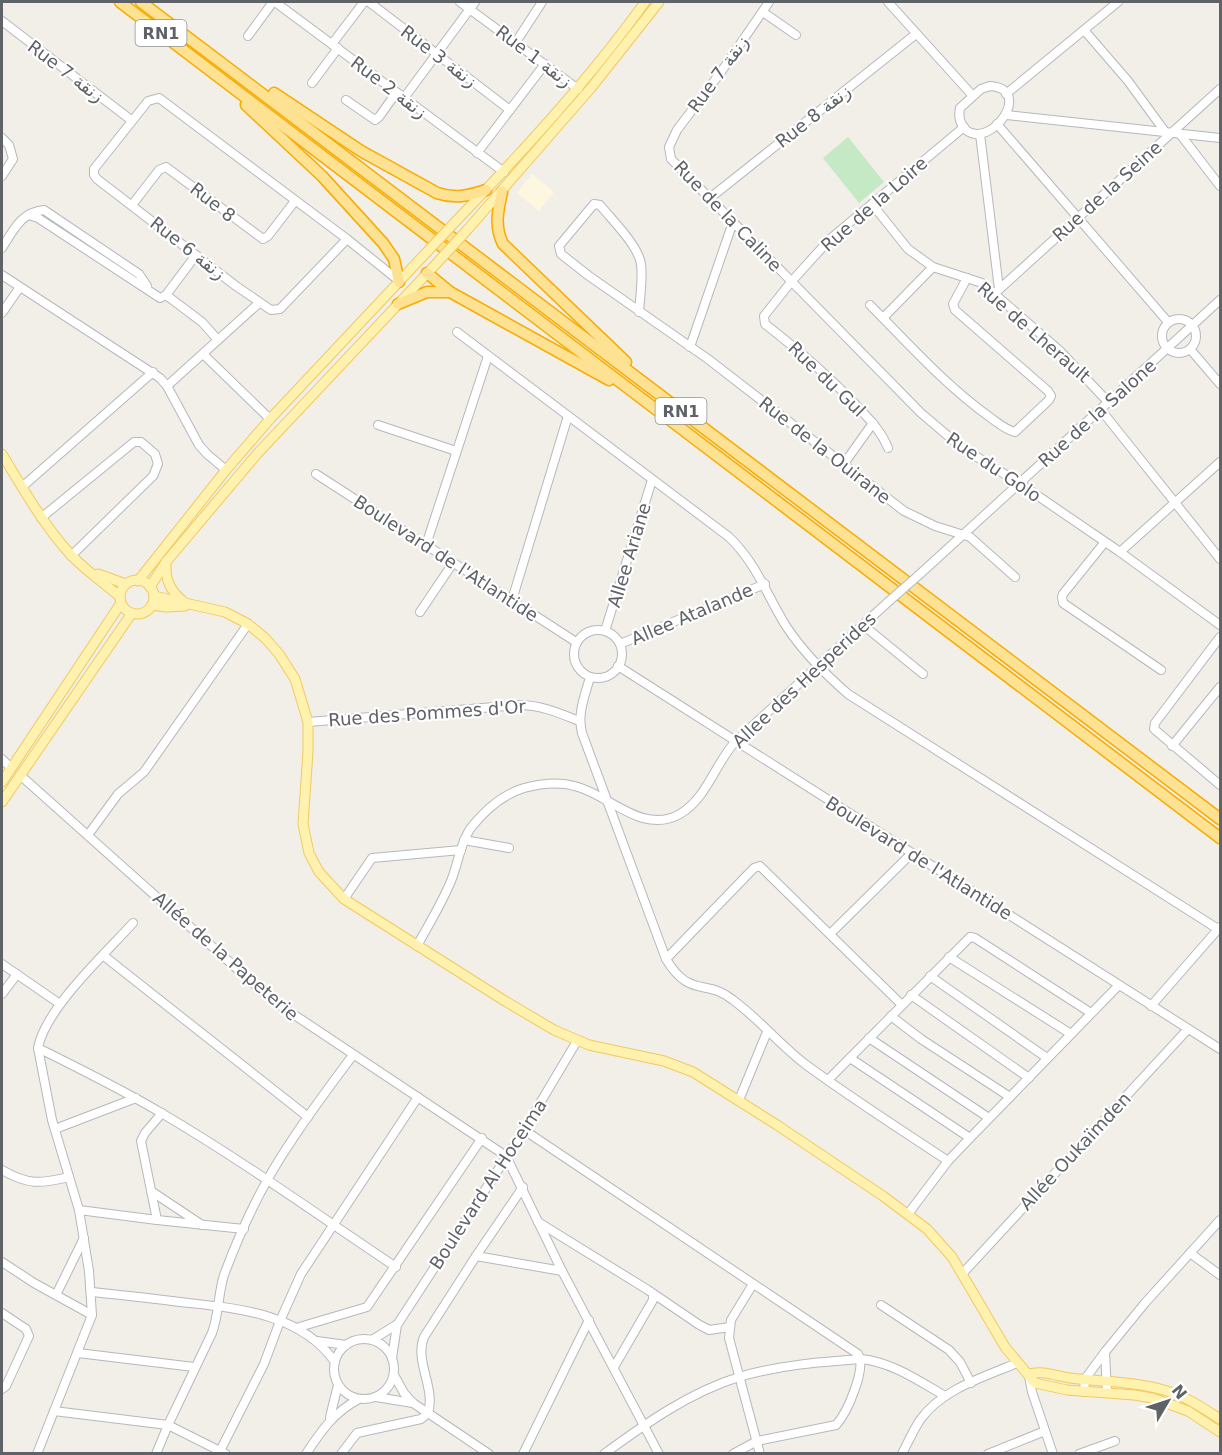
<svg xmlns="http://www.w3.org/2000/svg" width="1222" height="1455" font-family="'DejaVu Sans','Noto Sans Arabic',sans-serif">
<rect width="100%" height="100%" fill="#f1efe8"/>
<path fill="#fef7e0" d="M532,174L554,192L539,211L517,193Z"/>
<path fill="#c5e8c5" d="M848,137L884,182L859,203L823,158Z"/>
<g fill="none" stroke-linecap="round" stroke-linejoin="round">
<defs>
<g id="minor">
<path d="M275,2L504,172"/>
<path d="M369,2L510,110"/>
<path d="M460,2L578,89"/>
<path d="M769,2L721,72L677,130L669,147L671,159L921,413L961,447L1019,483L1120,552L1220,625"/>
<path d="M888,2L973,96"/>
<path d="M763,12L796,35"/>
<path d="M2,21L131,120"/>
<path d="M1084,30L1128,81L1166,133"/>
<path d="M248,36L273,2"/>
<path d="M516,42L542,2"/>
<path d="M332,44L364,2"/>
<path d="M312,83L338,48"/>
<path d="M990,86C1035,89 990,150 966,130C960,124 958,117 960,108L981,89Z"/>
<path d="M1006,94L1118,2"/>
<path d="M404,98L475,2"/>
<path d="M346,100L375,120L379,117L396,93"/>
<path d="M1007,115L1220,138"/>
<path d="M997,124L1168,322"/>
<path d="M980,134L999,289"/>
<path d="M1180,134L1220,186"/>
<path d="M2,138L9,145L13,159L2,176"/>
<path d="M477,153L545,64"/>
<path d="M710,198L916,34"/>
<path d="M872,204L908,249L933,267L982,283L1060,351L1109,403"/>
<path d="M132,205L159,170L166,167L263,239L268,236L295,201"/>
<path d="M29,215L38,218L160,298L166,295L196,255"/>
<path d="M347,239L280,309L271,310L236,286L97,179L94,175V169L148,101L159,98L347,239L398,280"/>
<path d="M2,248C13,231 21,212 44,210L139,274L147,286"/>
<path d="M2,275L160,378L167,386L199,445L207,454L226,470"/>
<path d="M994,294L1220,89"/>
<path d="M166,295L202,322L218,340"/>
<path d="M870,305C909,344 946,386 991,418C998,423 1006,430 1015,432L1049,400L1051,396L1048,391L955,310L953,304L967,278"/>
<path d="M639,312C640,297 643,279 641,264C638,245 612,220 600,205L594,204L559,246L561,254L589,276L708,359L904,511L935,526L970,537L1015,577"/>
<path d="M2,313L20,287"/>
<path d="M883,318L933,267"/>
<circle cx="1179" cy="336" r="17"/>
<path d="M457,332L729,537C757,564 766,594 786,626C803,652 825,674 848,694L1218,929"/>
<path d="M690,347L733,222"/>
<path d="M1190,349L1220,384"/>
<path d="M203,354L270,419"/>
<path d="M167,386L259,303"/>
<path d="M1101,410L1220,559"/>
<path d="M378,425L456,451"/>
<path d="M888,448C881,430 868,418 855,404C827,374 797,349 765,324L764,316L791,282L830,239L964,127"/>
<path d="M843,465L873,423"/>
<path d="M316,474L576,642"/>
<path d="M22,487L153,372"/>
<path d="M41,518L134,442H141L155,454L158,464L153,476L71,556"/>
<path d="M1105,542L1063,594L1062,597L1063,603L1161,670"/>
<path d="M426,545L488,356"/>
<path d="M1120,552L1220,462"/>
<path d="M920,574L1220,300"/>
<path d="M512,600L568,416"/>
<path d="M420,612L453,563"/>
<path d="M863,625L923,674"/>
<circle cx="598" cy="654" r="24"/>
<path d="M605,631L652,480"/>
<path d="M1220,637L1155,723L1154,729L1220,785"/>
<path d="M620,644L765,584"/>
<path d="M618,666L1220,1049"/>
<path d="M590,677C585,696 577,713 582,733L666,959C690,999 706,978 733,1000C759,1019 779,1044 805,1064C851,1098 900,1129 948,1161"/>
<path d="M308,722L519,705C541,705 559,713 579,721"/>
<path d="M1172,746L1220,687"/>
<path d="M2,759L11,768"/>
<path d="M20,775L272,1000L506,1156L562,1271L659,1454"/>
<path d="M88,835L118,794L144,772L248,624"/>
<path d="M464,840L509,848"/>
<path d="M344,899L372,858L461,850"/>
<path d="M830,934L911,854"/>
<path d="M417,946C429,924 442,903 451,881C458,864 460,844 470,829C484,811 501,795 524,788C542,783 560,781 578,787C610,796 643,835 680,814C707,798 715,764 735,742L888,602"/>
<path d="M104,956L308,1117"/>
<path d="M949,957L1071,1034"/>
<path d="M666,959L754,868L760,866L902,1005"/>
<path d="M2,964L60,1004"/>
<path d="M930,976L1047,1058"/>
<path d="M2,994L17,974"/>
<path d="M911,995L1029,1078"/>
<path d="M1151,1006L1220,927"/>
<path d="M891,1016L921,1039L1010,1097"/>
<path d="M869,1038L989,1118"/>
<path d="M38,1048C80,1069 123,1090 163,1114C243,1161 318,1215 396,1267"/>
<path d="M850,1058L970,1138"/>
<path d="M828,1080L970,937L975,938L1091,1013"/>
<path d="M739,1100L767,1032"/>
<path d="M55,1129L136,1098"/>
<path d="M524,1130L858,1354C867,1368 847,1413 836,1425L757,1441L733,1454"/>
<path d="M2,1170C28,1185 40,1184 69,1177"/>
<path d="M151,1191L202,1225"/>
<path d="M79,1210L157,1220L244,1229"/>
<path d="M908,1214L948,1161L970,1138L1119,985"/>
<path d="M157,1220L141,1141L145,1133L162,1113"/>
<path d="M538,1222L648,1290L698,1324L709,1330L730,1327"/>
<path d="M1190,1253L1220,1275"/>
<path d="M476,1256L562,1271"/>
<path d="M2,1262L34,1283L92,1315"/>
<path d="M963,1273L1188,1029"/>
<path d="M753,1284L731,1320L729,1338L760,1454"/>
<path d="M92,1292C121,1295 150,1298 180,1302C234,1308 300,1312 335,1362"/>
<path d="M56,1295L84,1238"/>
<path d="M881,1305L949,1350L960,1362L971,1383"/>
<path d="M2,1313L26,1329L29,1336L6,1386L2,1389"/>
<path d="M296,1328L367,1307L482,1138"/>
<circle cx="364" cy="1369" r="30"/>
<path d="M372,1340L396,1325"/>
<path d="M317,1341L346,1345"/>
<path d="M1105,1352L1107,1393"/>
<path d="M78,1353L194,1367"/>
<path d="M392,1358L397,1325L524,1130L577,1041"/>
<path d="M614,1367L653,1300V1295"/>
<path d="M394,1375L404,1393L413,1403L489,1454"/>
<path d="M1029,1376L1032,1392L1053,1454"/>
<path d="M1084,1392L1085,1379L1105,1352L1145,1303L1220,1220"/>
<path d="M376,1397L413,1403"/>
<path d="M54,1411L168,1425L226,1454"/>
<path d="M330,1417L338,1385"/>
<path d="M220,1451L264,1364L280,1321L301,1274L418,1097"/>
<path d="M37,1454L92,1315L89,1271L79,1210L52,1120L38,1048C45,1009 105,954 133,923"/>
<path d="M156,1454L168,1425L212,1333C219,1314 218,1294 224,1275C241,1229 264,1181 292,1140C311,1111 332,1083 353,1055"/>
<path d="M306,1454C321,1431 334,1412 359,1399"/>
<path d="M341,1454L357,1433L421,1419L428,1413C436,1388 414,1361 424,1337L476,1256L523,1187"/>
<path d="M523,1454L589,1320"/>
<path d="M604,1454C645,1424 690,1392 739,1377C779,1365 820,1362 861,1359C892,1362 919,1381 945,1396"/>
<path d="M902,1454C908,1442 913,1431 920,1420C942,1389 984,1377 1017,1363"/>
<path d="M988,1454L1045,1431"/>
<path d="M1079,1454L1115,1441"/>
</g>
<g id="major">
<path d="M457,220C524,150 589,80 645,2"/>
<path d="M468,229L591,88L659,2"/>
<path d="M2,454C23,489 43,524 70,554C85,570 104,583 120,597"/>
<path d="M166,562C165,580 170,591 184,602"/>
<path d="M98,574L126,584"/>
<circle cx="137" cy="597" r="17"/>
<path d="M138,581L226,470L270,419L425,254"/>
<path d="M150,587L166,562L257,454L436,264"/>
<path d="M154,596L225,612L248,624L265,638L279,654L295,679L308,722V752L303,824L309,853L319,872L344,899L505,1001L554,1030L589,1045L664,1061L693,1072L777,1125L883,1196L927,1229L952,1257L1005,1347L1035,1383L1067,1390L1134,1395L1152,1398L1188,1411L1220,1432"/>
<path d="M152,605L166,607L185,606"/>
<path d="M2,782L121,603"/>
<path d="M2,802L132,613"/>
<path d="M1029,1374C1042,1370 1056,1376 1070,1378C1102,1382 1135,1381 1167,1391C1187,1397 1203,1408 1220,1419"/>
</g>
<g id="highway">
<path d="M120,2L1220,838"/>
<path d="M141,2L1220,819"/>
<path d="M274,93L361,151L437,193C455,199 468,196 486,190"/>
<path d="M246,105L322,176L383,243L394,259L399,282"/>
<path d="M502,192C498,210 494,226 503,244L626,362"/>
<path d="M427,273L450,292"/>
<path d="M398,304L427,292H450L609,380"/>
</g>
</defs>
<use href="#minor" stroke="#b5b8bc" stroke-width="10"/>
<use href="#major" stroke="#f2c960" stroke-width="11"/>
<use href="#highway" stroke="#f9ab00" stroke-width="13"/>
<use href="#minor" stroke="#fff" stroke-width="8"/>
<use href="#major" stroke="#fff2af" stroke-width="9"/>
<use href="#highway" stroke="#fde293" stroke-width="10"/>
<defs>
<path id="minor-bridge" d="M888,602L920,574"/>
<g id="major-bridge">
<path d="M425,254L457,220"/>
<path d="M436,264L468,229"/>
</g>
</defs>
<use href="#minor-bridge" stroke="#b5b8bc" stroke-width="10" stroke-linecap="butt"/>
<use href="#major-bridge" stroke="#f2c960" stroke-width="11" stroke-linecap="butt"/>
<use href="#minor-bridge" stroke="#fff" stroke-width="8"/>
<use href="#major-bridge" stroke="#fff2af" stroke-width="9"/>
</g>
<g text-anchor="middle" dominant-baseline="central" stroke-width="4.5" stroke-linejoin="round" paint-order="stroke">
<g fill="#fff" stroke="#8f9295" stroke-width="1.5">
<rect x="135.5" y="20" width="51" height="26" rx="4.5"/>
<rect x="655.5" y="398" width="51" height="26" rx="4.5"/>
</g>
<g font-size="16" font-weight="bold" fill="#5f6368">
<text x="161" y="33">RN1</text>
<text x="681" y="411">RN1</text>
</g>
<g font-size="18" fill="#5f6368" stroke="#fff">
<text transform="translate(439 56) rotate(37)">Rue 3 زنقة</text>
<text transform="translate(534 56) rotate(37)">Rue 1 زنقة</text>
<text transform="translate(66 71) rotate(37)">Rue 7 زنقة</text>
<text transform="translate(718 74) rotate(-54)">Rue 7 زنقة</text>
<text transform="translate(389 87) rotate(37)">Rue 2 زنقة</text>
<text transform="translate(813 116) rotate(-38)">Rue 8 زنقة</text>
<text transform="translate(1107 191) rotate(-42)">Rue de la Seine</text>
<text transform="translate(213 202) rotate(38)">Rue 8</text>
<text transform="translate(874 204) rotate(-41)">Rue de la Loire</text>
<text transform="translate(728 216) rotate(46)">Rue de la Caline</text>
<text transform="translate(188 248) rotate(38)">Rue 6 زنقة</text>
<text transform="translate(1034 332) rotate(41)">Rue de Lherault</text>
<text transform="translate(827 379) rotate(44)">Rue du Gul</text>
<text transform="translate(1097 413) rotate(-42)">Rue de la Salone</text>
<text transform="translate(825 450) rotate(38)">Rue de la Ouirane</text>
<text transform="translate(994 467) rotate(34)">Rue du Golo</text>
<text transform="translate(629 555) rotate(-73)">Allee Ariane</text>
<text transform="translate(446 558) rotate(33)">Boulevard de l'Atlantide</text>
<text transform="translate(692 614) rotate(-23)">Allee Atalande</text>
<text transform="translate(804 680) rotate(-43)">Allee des Hesperides</text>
<text transform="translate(427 713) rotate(-4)">Rue des Pommes d'Or</text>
<text transform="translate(919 858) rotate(32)">Boulevard de l'Atlantide</text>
<text transform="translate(226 956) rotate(41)">Allée de la Papeterie</text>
<text transform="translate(1075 1151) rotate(-47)">Allée Oukaïmden</text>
<text transform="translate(488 1184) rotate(-57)">Boulevard Al Hoceima</text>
</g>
</g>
<rect width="1222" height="1455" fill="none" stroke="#5f6368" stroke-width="6"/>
<g transform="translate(1168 1401) rotate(51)" stroke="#ffffff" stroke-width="4.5" paint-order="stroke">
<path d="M0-4.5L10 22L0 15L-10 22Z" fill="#5f6368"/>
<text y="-9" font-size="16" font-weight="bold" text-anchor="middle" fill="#5f6368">N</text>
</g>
</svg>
